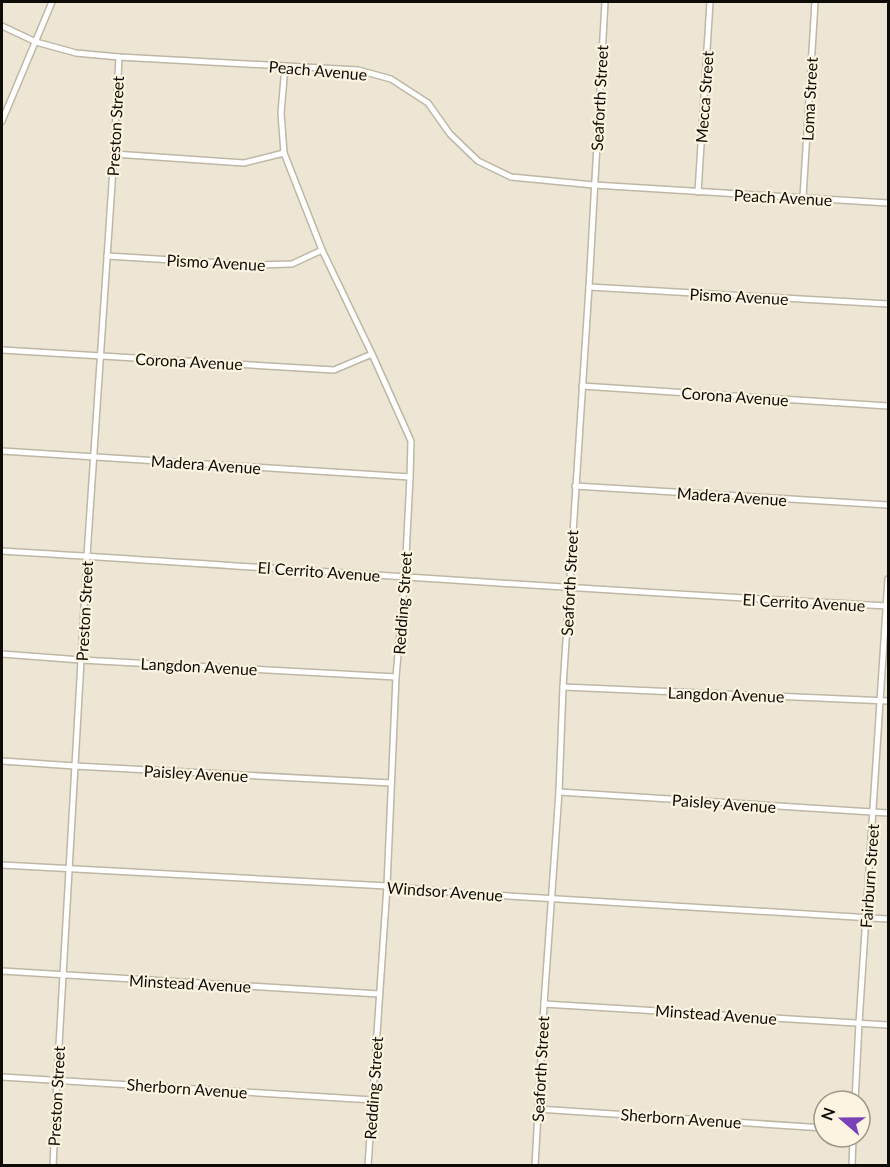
<svg xmlns="http://www.w3.org/2000/svg" width="890" height="1167" font-family="Lato,sans-serif">
<rect width="100%" height="100%" fill="#eee6d4"/>
<g fill="none" stroke-linecap="round" stroke-linejoin="round">
<defs>
<g id="minor">
<path d="M2,26L36,42L76,53L119,57L358,70L391,79L428,103L450,134L478,161L511,177L594,185L888,203"/>
<path d="M285,66L281,113L284,153L322,250L372,354L411,441L410,477L405,576L396,677L387,886L368,1166"/>
<path d="M2,121L52,2"/>
<path d="M114,154L244,163L284,153"/>
<path d="M698,192L710,2"/>
<path d="M803,197L815,2"/>
<path d="M107,256L256,265L292,264L322,250"/>
<path d="M589,287L888,304"/>
<path d="M2,350L334,370L372,354"/>
<path d="M582,386L888,406"/>
<path d="M2,451L410,477"/>
<path d="M575,486L888,505"/>
<path d="M2,551C297,569 593,591 888,606"/>
<path d="M2,654L81,660L396,677"/>
<path d="M563,687L888,701"/>
<path d="M2,761L75,766L391,783"/>
<path d="M559,792L888,813"/>
<path d="M2,865L387,886L459,893L888,919"/>
<path d="M2,971L379,994"/>
<path d="M544,1004L888,1025"/>
<path d="M2,1077L373,1100"/>
<path d="M855,1101L859,1023L888,579"/>
<path d="M538,1109L824,1128"/>
<path d="M53,1166L57,1080L87,556L114,154L119,57"/>
<path d="M535,1166L544,1004L559,792L563,687L589,287L605,2"/>
<path d="M852,1166L853,1137"/>
</g>
</defs>
<use href="#minor" stroke="#beb7a5" stroke-width="8"/>
<use href="#minor" stroke="#fff" stroke-width="5"/>
</g>
<g text-anchor="middle" dominant-baseline="central" stroke-width="4.5" stroke-linejoin="round" paint-order="stroke">
<g font-size="16" fill="#0e0c06" stroke="#fcf4e1">
<text transform="translate(318 70) rotate(5)">Peach Avenue</text>
<text transform="translate(704 97) rotate(-86)">Mecca Street</text>
<text transform="translate(599 98) rotate(-87)">Seaforth Street</text>
<text transform="translate(809 99) rotate(-87)">Loma Street</text>
<text transform="translate(115 126) rotate(-87)">Preston Street</text>
<text transform="translate(783 197) rotate(3)">Peach Avenue</text>
<text transform="translate(216 262) rotate(3)">Pismo Avenue</text>
<text transform="translate(739 296) rotate(3)">Pismo Avenue</text>
<text transform="translate(189 361) rotate(3)">Corona Avenue</text>
<text transform="translate(735 396) rotate(4)">Corona Avenue</text>
<text transform="translate(206 464) rotate(4)">Madera Avenue</text>
<text transform="translate(732 496) rotate(4)">Madera Avenue</text>
<text transform="translate(319 571) rotate(4)">El Cerrito Avenue</text>
<text transform="translate(569 583) rotate(-87)">Seaforth Street</text>
<text transform="translate(804 602) rotate(3)">El Cerrito Avenue</text>
<text transform="translate(402 603) rotate(-86)">Redding Street</text>
<text transform="translate(84 611) rotate(-87)">Preston Street</text>
<text transform="translate(199 666) rotate(3)">Langdon Avenue</text>
<text transform="translate(726 694) rotate(2)">Langdon Avenue</text>
<text transform="translate(196 773) rotate(3)">Paisley Avenue</text>
<text transform="translate(724 803) rotate(4)">Paisley Avenue</text>
<text transform="translate(869 876) rotate(-86)">Fairburn Street</text>
<text transform="translate(445 891) rotate(4)">Windsor Avenue</text>
<text transform="translate(190 983) rotate(3)">Minstead Avenue</text>
<text transform="translate(716 1014) rotate(4)">Minstead Avenue</text>
<text transform="translate(540 1069) rotate(-87)">Seaforth Street</text>
<text transform="translate(187 1088) rotate(4)">Sherborn Avenue</text>
<text transform="translate(373 1088) rotate(-86)">Redding Street</text>
<text transform="translate(56 1096) rotate(-87)">Preston Street</text>
<text transform="translate(681 1118) rotate(4)">Sherborn Avenue</text>
</g>
</g>
<rect width="890" height="1167" fill="none" stroke="#0e0c06" stroke-width="6"/>
<g transform="translate(842 1119) rotate(290)"><circle r="28" fill="#fcf4e1" stroke="#9d9789" stroke-width="1.5"/>
<path d="M0-4.5L10 22L0 15L-10 22Z" fill="#7b41b7"/>
<text y="-9" font-size="16" font-weight="bold" text-anchor="middle" fill="#0e0c06">N</text>
</g>
</svg>
